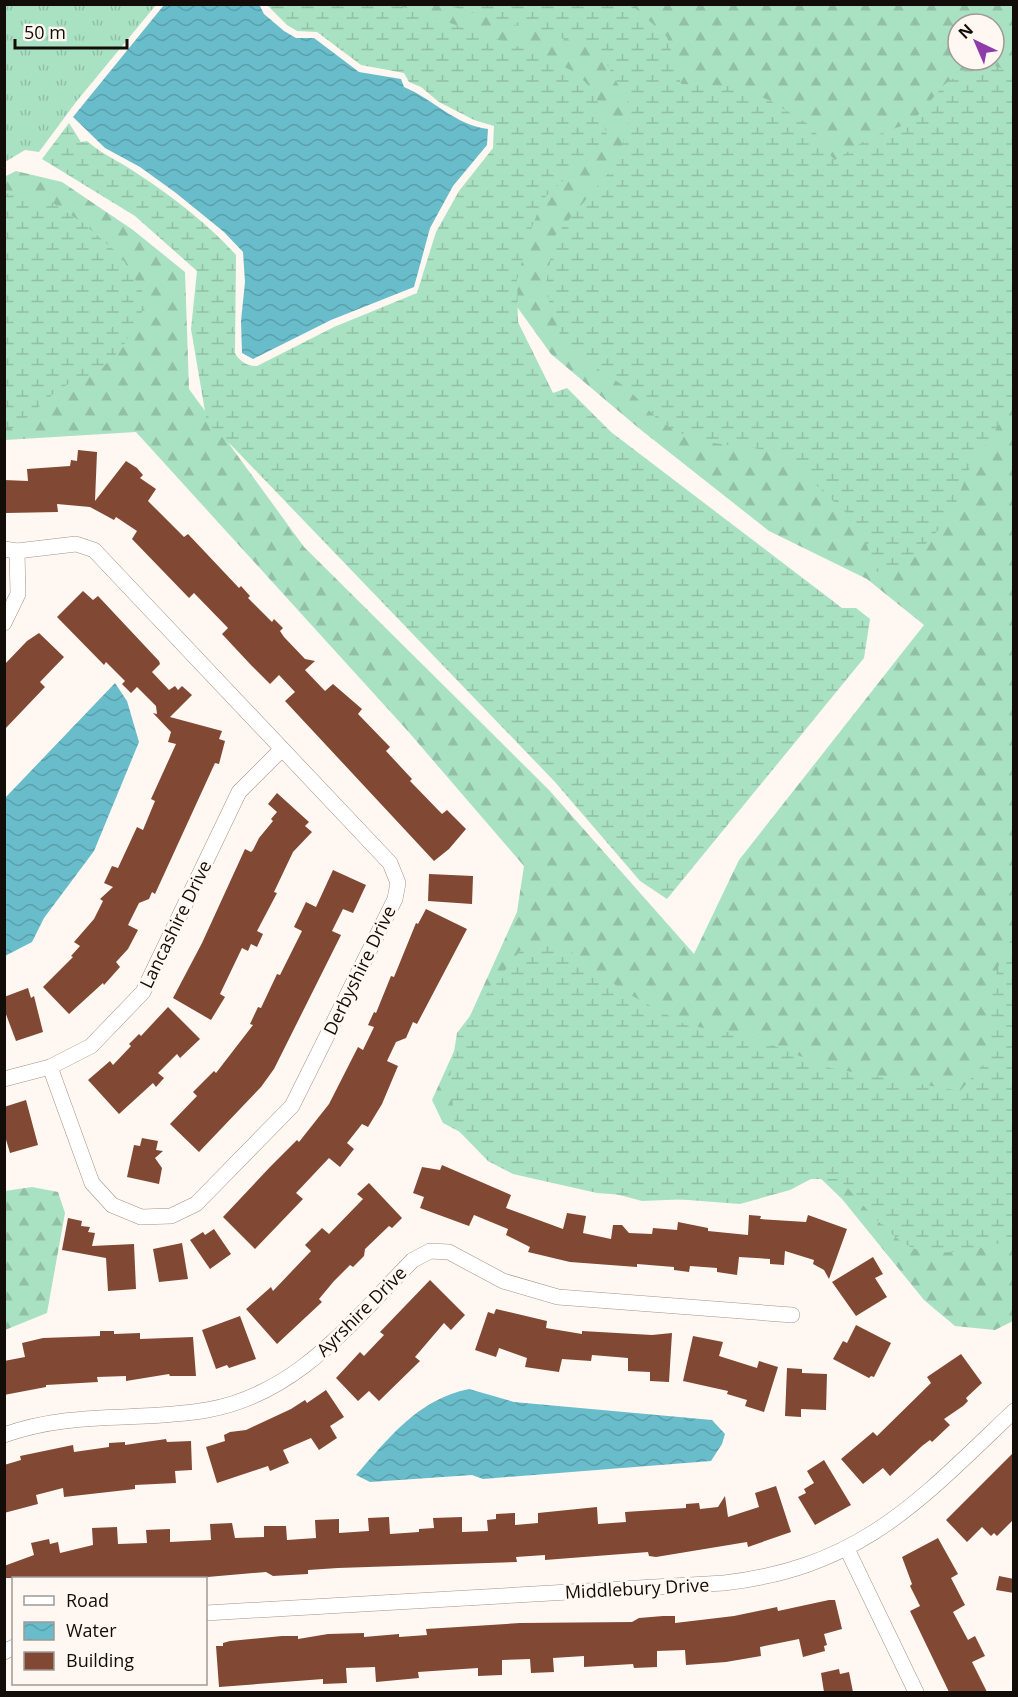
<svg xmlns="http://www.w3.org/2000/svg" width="1018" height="1697" font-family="'Open Sans',sans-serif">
<defs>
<pattern id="grass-tufts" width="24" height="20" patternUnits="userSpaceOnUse" patternTransform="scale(1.5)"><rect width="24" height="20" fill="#a9e1c3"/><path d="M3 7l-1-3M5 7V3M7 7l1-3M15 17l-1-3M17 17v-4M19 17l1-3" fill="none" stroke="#91c0a6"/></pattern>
<pattern id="forest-firs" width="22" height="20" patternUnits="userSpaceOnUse" patternTransform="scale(1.5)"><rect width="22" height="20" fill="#a9e1c3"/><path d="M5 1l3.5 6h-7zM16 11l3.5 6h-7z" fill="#91c0a6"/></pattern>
<pattern id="wetland-marsh" width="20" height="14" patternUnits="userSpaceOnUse" patternTransform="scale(1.5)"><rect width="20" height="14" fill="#a9e1c3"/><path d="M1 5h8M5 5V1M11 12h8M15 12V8" fill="none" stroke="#91c0a6"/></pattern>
<pattern id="water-waves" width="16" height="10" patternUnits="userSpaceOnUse" patternTransform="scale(1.5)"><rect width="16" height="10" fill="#69bcca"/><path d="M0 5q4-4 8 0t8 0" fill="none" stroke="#5aa0ac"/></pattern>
</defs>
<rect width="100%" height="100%" fill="#fff7f2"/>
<path fill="url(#grass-tufts)" d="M5,4L156,5L76,102L39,152L25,150L5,162Z"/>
<g fill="url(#forest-firs)" fill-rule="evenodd">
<path d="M391,5H1013V1321L995,1330L955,1326L924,1300L842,1199L816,1174L764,1196L642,1201L538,1173L443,1123L432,1100L517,912L524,866L406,729L136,432L5,440L4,177L16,171L62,182L133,230L185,272L189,389L304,547L549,790L694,954L739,860L924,625L867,579L769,531L641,430L551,354L515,304L505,238L539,164ZM958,24H994V60H958Z"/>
<path d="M32,1187L58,1192L65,1213L47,1313L5,1330V1191Z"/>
</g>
<g fill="url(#wetland-marsh)">
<path d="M267,5H398L540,54L576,73L595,92L608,139L543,199L529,235L517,280L518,322L553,393L567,388L611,432L842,608H856L870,619L864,658L667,899L640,881L555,782L233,447L207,423L191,329L197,271L135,216L42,159L69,123L81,142L87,141C103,155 121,162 138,174C173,197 208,224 236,255L235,353C238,360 248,367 257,366L334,327L417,293L436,232L459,191L493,148L494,126L474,120L439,102L421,87L409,82L404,73L361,65L317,32L297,31L287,25Z"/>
<path d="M446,5H632L667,37L681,84L728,86L769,100L813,127L824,149L835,160L869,138L912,122L945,84L979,61L1004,69L1014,81L1013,404L968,471L951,516L905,567L877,572L859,525L785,456L754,448L696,441L660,422L627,388L564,347L545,289L555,236L617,163L632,110L603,57L578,43Z"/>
<path d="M4,193L50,201L83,223L121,256L148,301L122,348L99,371L60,388L15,428H4Z"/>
<path d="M1013,937V1240C985,1247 952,1256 922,1251C894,1246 859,1199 839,1179H811L790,1190L740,1204L597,1193L513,1174L488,1161L455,1127L450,1077L457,1033L526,943L562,945L625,992L686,1025L747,1035L830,1068L960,1091L992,1055C990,1016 989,970 1013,937Z"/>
</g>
<g fill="url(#water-waves)">
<path d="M259,4L264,14L284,31L296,38H314L359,72L401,79L404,87C433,99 455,125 488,129L487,145L453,186L430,228L414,287L331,320L253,359L242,353L241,321L245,282L243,252L224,232L176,193L140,167L105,148L73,117L164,5Z"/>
<path d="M115,683L127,701L139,742L94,851L44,918L32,942L5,956V798Z"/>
<path d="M469,1389L514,1402L712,1420L725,1434L722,1444L711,1461L483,1479L472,1475L370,1482L356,1475C390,1437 417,1400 469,1389Z"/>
</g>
<g fill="#814934">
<path d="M78,450L97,452L95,501L126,461L137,468L143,475L140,478L156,489L148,501L184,537L188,534L239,588L241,586L250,596L248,598L272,622L274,619L283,628L280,631L284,637L305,659L315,661L305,670L325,691L333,684L362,709L358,714L390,747L386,751L412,779L410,781L442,814L447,810L466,829L449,849L434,861L285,701L295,692L279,675L270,684L250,664L222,634L228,628L194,593L189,598L132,539L137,531L116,517L114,520L90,507L57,504L58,512L6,513L4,480L28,481L27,469L70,466L71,460L77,461Z"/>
<path d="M83,591L93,600L98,596L159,661L160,664L152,672L169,690L175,686L178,690L182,686L192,695L170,717L222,731L219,739L225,741L219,764L215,763L155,894L152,892L149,899L139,903L128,925L138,930L128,949L116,962L120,967L104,985L103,983L69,1014L43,987L73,957L71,956L80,946L74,942L94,919L103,901L100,899L113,887L104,883L112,866L118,868L137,827L143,830L155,801L151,799L176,744L168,742L171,732L153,713L157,714L156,706L137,687L131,693L122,684L125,681L106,662L104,665L57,617Z"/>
<path d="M39,633L64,657L40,682L45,687L4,730V665L27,641Z"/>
<path d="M277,793L309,822L305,826L312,832L293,852L274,892L277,893L257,931L263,934L257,947L251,944L248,951L242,948L220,994L225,997L211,1020L173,998L202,943L245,849L251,852L253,850L259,838L273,821L271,819L277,812L268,804Z"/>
<path d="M333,870L366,885L353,913L343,909L332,931L341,935L274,1069L261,1087L199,1152L170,1124L197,1096L193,1092L214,1071L216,1073L253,1025L250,1024L258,1007L261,1008L277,974L280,975L302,931L294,927L306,902L316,907Z"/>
<path d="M429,874L473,876L472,904L428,901Z"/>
<path d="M426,909L467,929L417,1024L413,1022L406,1038L396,1042L387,1061L398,1066L382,1104L368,1127L362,1124L347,1143L354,1149L340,1167L329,1158L296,1193L303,1199L255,1249L223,1217L270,1167L297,1140L299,1142L329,1104L358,1047L363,1050L374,1027L368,1025L374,1012L376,1013L391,976L394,977L416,923L418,924Z"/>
<path d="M28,988L31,998L34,996L43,1032L16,1041L4,1009V997Z"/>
<path d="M168,1007L200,1039L180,1058L177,1054L158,1073L164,1078L156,1087L153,1083L119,1114L88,1080L110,1061L113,1065L131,1046L129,1044L139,1034L141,1036Z"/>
<path d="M26,1100L38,1145L10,1153L4,1133V1107Z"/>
<path d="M142,1138L158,1141L156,1150L163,1151L155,1158L162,1168L159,1184L127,1177L134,1145L140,1146Z"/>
<path d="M442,1165L511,1195L506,1208L563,1229L567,1213L586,1216L583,1233L611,1239L613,1225H622L629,1233L652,1234L653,1228L677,1230L678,1222L708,1228V1231L748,1235L749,1215L761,1216L760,1219L806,1222L808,1215L847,1229L829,1279L824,1270L813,1264L814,1260L785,1251L784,1265L770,1264V1259L739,1257L737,1275L717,1272V1268L690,1266L689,1272L674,1270V1267L637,1264V1267L570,1262L528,1252L530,1247L506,1235L508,1229L474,1215L469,1226L420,1208L424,1197L413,1193L422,1167L440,1170Z"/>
<path d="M369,1183L402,1218L392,1228L389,1226L365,1249L364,1256L353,1267L350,1265L334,1281L319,1299L322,1302L277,1344L246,1309L271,1287L273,1291L311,1251L305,1245L322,1228L329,1234L363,1199L357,1194Z"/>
<path d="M68,1218L82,1221L81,1226L90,1227L88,1232L95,1233L92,1246L134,1244L136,1289L108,1291L106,1258L62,1250Z"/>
<path d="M214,1229L231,1254L210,1269L190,1240L203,1232L205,1235Z"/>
<path d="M182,1243L188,1279L159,1282L153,1249Z"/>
<path d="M873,1257L883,1274L875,1278L887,1297L856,1316L832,1282Z"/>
<path d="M430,1280L465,1315L451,1330L444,1323L415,1357L420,1361L379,1401L369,1391L358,1401L336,1378L360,1352L364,1356L384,1335L380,1332Z"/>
<path d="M496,1309L547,1321L546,1328L582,1334V1331L652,1335L672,1333L669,1382L650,1381V1372L628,1371V1358L592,1355L591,1361L562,1359L559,1372L525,1367L527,1358L499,1348L496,1357L475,1350L488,1312L494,1314Z"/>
<path d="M240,1316L256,1359L229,1368L227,1365L216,1369L202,1330Z"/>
<path d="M856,1325L891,1343L874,1377L871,1376L869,1378L833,1359L843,1341L847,1343Z"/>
<path d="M100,1331H114V1334L140,1333V1339L193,1337L196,1376H170L169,1374L126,1381V1376L97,1377L98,1382L46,1385V1387L4,1395V1361L25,1357L22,1343L43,1338L100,1336Z"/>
<path d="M693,1336L723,1342L719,1356L757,1368L759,1361L778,1367L764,1412L745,1406L747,1400L727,1394L728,1391L683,1381Z"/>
<path d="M961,1354L982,1383L966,1398L968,1401L963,1406L944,1419L950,1425L932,1442L930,1440L922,1446L890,1476L883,1468L863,1484L841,1459L873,1432L877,1436L931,1383L927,1377Z"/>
<path d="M787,1368L802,1369V1373L827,1374L826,1410L801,1409V1417L785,1416Z"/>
<path d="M326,1390L344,1417L330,1426L337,1438L319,1450L311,1438L283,1450L289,1463L270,1471L268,1466L217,1483L206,1447L225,1441L224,1435L230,1432L246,1430L291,1409L305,1400L307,1403Z"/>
<path d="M166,1439L167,1442L191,1441L192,1470L175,1471L176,1483L135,1485V1489L64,1497L63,1488L36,1495L38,1504L4,1513V1465L21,1460L20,1456L73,1445L74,1452L109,1447V1443L125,1442V1445Z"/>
<path d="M1014,1452V1519L997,1536L994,1533L991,1536L982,1527L967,1542L946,1520Z"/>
<path d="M824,1460L851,1505L815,1525L798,1497L806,1493L804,1489L814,1483L807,1471Z"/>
<path d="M776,1486L791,1532L748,1547L747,1542L656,1557L649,1556L648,1552L545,1560V1555L516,1557L517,1562L338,1568L308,1570V1574L273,1576L266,1572L196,1578H4V1566L34,1555L31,1543L49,1539L50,1544L58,1542L60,1553L93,1545L92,1528L117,1527L118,1544L147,1543L146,1530L170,1529V1542L211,1540L210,1524L232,1523L235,1538L264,1537V1526H286L287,1540L316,1538L315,1520L339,1519V1533L369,1531L368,1518L389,1517L390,1534L419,1532V1529L434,1528L433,1518L462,1517V1532L488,1531L487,1520L496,1519V1514L515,1513V1525L538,1523V1513L597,1507L598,1524L626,1522L625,1512L686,1508V1504L699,1503L700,1509L718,1507L725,1496L728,1517L759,1507L755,1493Z"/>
<path d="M938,1538L958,1574L951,1578L965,1605L953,1612L968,1640L975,1636L985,1656L972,1662L987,1692H949L910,1611L920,1606L910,1586L912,1584L902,1557Z"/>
<path d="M999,1576L1014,1579V1593L996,1590Z"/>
<path d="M829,1600H835L842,1629L824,1634L827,1645L824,1646L825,1651L803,1657L799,1639L760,1647L761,1656L726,1662L686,1665L685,1650L657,1651V1667L634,1668L633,1664L584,1667V1656L553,1658L554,1672L531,1673L530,1659L502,1660V1675L478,1676V1668L418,1672L419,1678L376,1682L375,1667L346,1668L347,1683L323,1684V1679L219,1687L216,1646H223V1643L230,1641L282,1636H298V1639L328,1634L364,1633V1637L399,1634V1637L427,1635L426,1629L520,1623L632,1622L639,1618L663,1616H675V1623L734,1616L777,1607L778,1611Z"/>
<path d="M839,1669L840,1674L849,1672L853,1692H824L821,1673Z"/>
</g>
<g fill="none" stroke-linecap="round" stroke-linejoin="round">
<defs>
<g id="minor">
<path d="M4,549L17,551L76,544L94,550L390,863L398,883L395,899L292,1106L196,1204L171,1216L141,1217L112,1205L92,1183L50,1067"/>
<path d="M4,623L18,594L17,551"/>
<path d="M4,1079L50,1067L91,1046L143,992L239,792L282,749"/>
<path d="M4,1435C73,1410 139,1422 207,1410C298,1394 351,1322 413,1260L430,1251L449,1252L503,1281L558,1297L792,1315"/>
<path d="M847,1549L916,1692"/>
<path d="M206,1613L724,1583C862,1567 919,1501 1014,1411"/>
<path d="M4,1652L14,1647"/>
</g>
</defs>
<use href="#minor" stroke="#a59288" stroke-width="16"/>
<use href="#minor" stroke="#fff" stroke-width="15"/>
</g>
<g text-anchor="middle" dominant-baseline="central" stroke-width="6" stroke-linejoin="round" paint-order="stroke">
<g font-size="18" fill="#130d09" stroke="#fff7f2">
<text transform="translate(175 924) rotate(-64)">Lancashire Drive</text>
<text transform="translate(359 970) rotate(-64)">Derbyshire Drive</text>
<text transform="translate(361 1311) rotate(-45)">Ayrshire Drive</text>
<text transform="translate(637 1588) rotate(-3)">Middlebury Drive</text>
</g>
</g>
<rect width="1018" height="1697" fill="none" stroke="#130d09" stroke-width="12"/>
<rect x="12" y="1577" width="195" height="108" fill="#fff7f2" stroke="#a19995" stroke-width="1.5"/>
<rect x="24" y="1596" width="30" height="9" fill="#ffffff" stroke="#a19995" stroke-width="1.5"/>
<text x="66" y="1607" font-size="18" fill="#130d09">Road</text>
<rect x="24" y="1622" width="30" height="18" fill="url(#water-waves)" stroke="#a19995" stroke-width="1.5"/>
<text x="66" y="1637" font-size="18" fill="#130d09">Water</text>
<rect x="24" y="1652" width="30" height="18" fill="#814934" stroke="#a19995" stroke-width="1.5"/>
<text x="66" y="1667" font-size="18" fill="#130d09">Building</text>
<g transform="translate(976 42) rotate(316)"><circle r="28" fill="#fff7f2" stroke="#a19995" stroke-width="1.5"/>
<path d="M0-4.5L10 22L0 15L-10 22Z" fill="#8f3cab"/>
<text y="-9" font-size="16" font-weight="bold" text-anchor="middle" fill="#130d09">N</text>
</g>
<path d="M15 39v9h112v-9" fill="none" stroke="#130d09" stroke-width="3"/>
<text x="24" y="39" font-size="18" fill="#130d09" stroke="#fff7f2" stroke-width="4.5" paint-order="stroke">50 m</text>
</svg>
